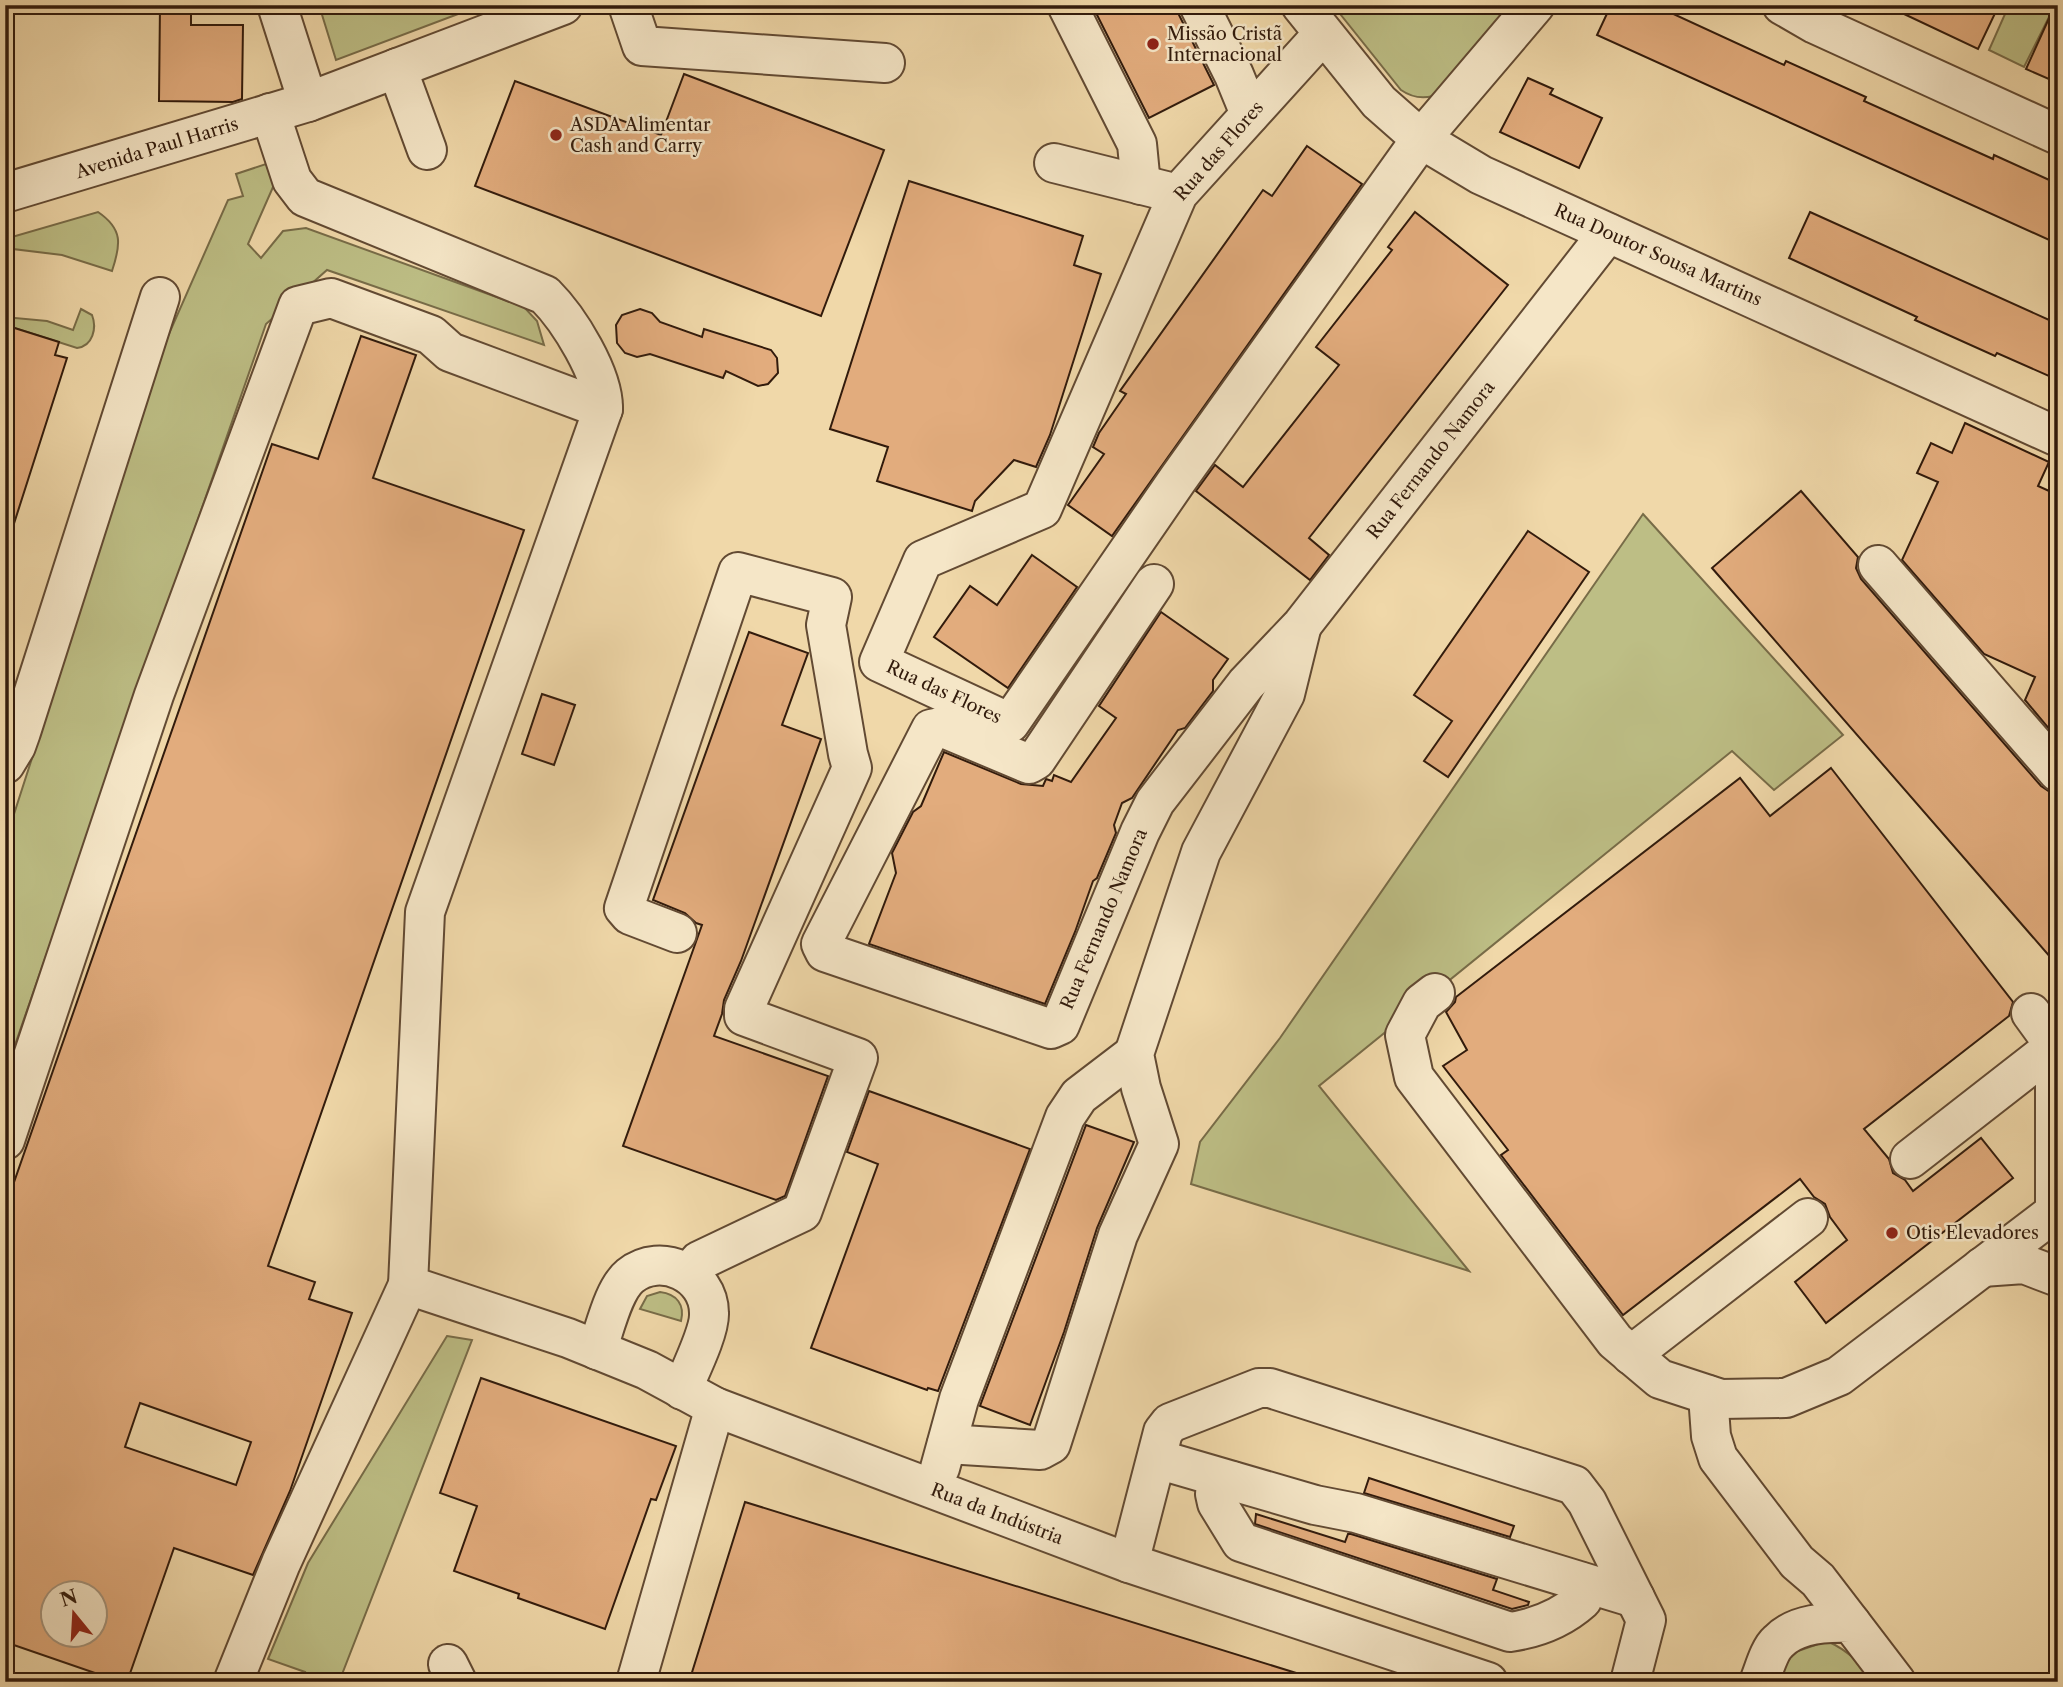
<svg xmlns="http://www.w3.org/2000/svg" width="2063" height="1687" font-family="'Libre Caslon Text',serif">
<rect width="100%" height="100%" fill="#f0d8a9"/>
<filter id="stains"><feTurbulence type="fractalNoise" baseFrequency=".00286" numOctaves="4"/><feColorMatrix values="0 0 0 0 .2 0 0 0 0 .09 0 0 0 0 .02 0 0 0 .5 -.17"/></filter>
<radialGradient id="worn" r=".72"><stop offset=".6" stop-color="#630" stop-opacity="0"/><stop offset="1" stop-color="#630" stop-opacity=".3"/></radialGradient>
<g fill="#bdbe85" stroke="#786c48" stroke-width="2">
<path d="M319,5H482L336,60Z"/>
<path d="M1333,5H1517L1433,96C1421,99 1411,97 1401,90Z"/>
<path d="M2009,5H2055L2024,67L1989,50Z"/>
<path d="M275,161L277,178L248,244L261,258L283,231L306,228L524,307L537,321L544,345L327,270L266,324L8,1065L5,1066V842L168,336L228,200L243,196L236,174Z"/>
<path d="M98,212C123,229 121,244 112,271L62,255L5,248V239Z"/>
<path d="M81,309L92,315C97,328 93,346 77,348L5,325V317L47,321L73,330Z"/>
<path d="M1643,514L1843,735L1774,790L1732,751L1319,1086L1469,1271L1191,1184L1200,1142L1280,1038Z"/>
<path d="M660,1292C677,1294 685,1305 681,1321L640,1309L647,1296Z"/>
<path d="M447,1336L472,1340L339,1682H302L305,1672L268,1659L308,1563Z"/>
<path d="M1827,1641C1849,1651 1860,1663 1875,1682H1771L1795,1652Z"/>
</g>
<g fill="#e2ac7d" stroke="#321b0c" stroke-width="2" fill-rule="evenodd">
<path d="M160,5H191V25H243L242,99L233,102L159,101Z"/>
<path d="M1092,5H1177L1179,15L1214,85L1149,118Z"/>
<path d="M1611,5H1654L1784,65L1786,61L1866,97L1864,101L1993,159L1994,155L2058,184V244L1597,35Z"/>
<path d="M1885,5H1999L1978,49Z"/>
<path d="M2055,5H2058V83L2026,69Z"/>
<path d="M684,74L884,150L821,316L475,186L515,81L661,135Z"/>
<path d="M1528,78L1553,89L1550,94L1602,118L1579,168L1500,132Z"/>
<path d="M1307,146L1362,184L1112,536L1068,505L1104,454L1093,447L1099,433L1126,394L1120,391L1263,190L1272,196Z"/>
<path d="M909,181L1083,236L1074,265L1101,274L1050,435L1036,467L1014,460L975,501L972,511L877,481L888,447L830,429Z"/>
<path d="M1415,212L1508,285L1309,538L1329,555L1310,580L1196,491L1215,465L1243,487L1339,365L1316,347L1392,250L1388,247Z"/>
<path d="M1810,212L2058,324V380L1997,353L1995,356L1915,320L1917,317L1789,258Z"/>
<path d="M640,309L652,313L660,322L702,337L704,329L771,350L777,358L778,373L768,384L758,386L726,371L723,378L650,354L637,357L625,353L617,343L616,325L622,315Z"/>
<path d="M5,325L59,342L55,355L67,358L10,536L5,535Z"/>
<path d="M361,336L416,355L373,478L524,530L268,1266L315,1282L309,1299L352,1313L290,1491L253,1575L174,1548L127,1682H121L5,1642V1208L272,444L318,459ZM140,1403L251,1442L236,1485L125,1447ZM52,1592H94V1634H52Z"/>
<path d="M1965,423L2049,462L2038,486L2058,495V713L2050,730L2025,700L2035,677L1984,654L1902,560L1938,482L1917,473L1931,443L1952,453Z"/>
<path d="M1801,491L1858,557L1856,568L1861,579L2041,786L2050,792L2058,793V966L1712,568Z"/>
<path d="M1528,531L1589,572L1448,777L1424,761L1452,721L1414,695Z"/>
<path d="M1032,555L1077,587L1008,688L934,637L970,586L997,605Z"/>
<path d="M1161,612L1228,659L1213,680V691L1185,728L1178,730L1132,798L1122,803L1114,825L1116,833L1097,878L1093,881L1075,932L1045,1004L869,944L896,873L892,853L913,812L921,806L944,752L1021,784L1043,786L1046,779L1052,781L1054,775L1071,782L1116,718L1099,706Z"/>
<path d="M749,632L808,653L782,725L821,739L741,961L724,1000L722,1014L714,1036L828,1076L785,1196L776,1200L623,1146L702,925L696,923L685,913L653,900Z"/>
<path d="M542,694L575,705L554,765L522,754Z"/>
<path d="M1831,768L2013,1002L2009,1016L1864,1129L1889,1159L1893,1173L1905,1180L1913,1191L1981,1138L2013,1178L1826,1323L1795,1282L1847,1240L1830,1217L1825,1204L1814,1197L1800,1179L1623,1315L1501,1155L1508,1150L1443,1066L1467,1050L1446,1012L1455,1002L1456,997L1740,778L1770,816Z"/>
<path d="M869,1091L1030,1149L938,1391L928,1388L927,1390L811,1348L878,1164L847,1152Z"/>
<path d="M1086,1125L1134,1142L1097,1228L1064,1332L1030,1425L980,1406Z"/>
<path d="M481,1378L676,1446L656,1500L651,1499L605,1629L518,1598L519,1594L454,1571L477,1506L440,1493Z"/>
<path d="M1369,1478L1514,1526L1510,1537L1364,1493Z"/>
<path d="M745,1502L1306,1676V1682H689Z"/>
<path d="M1256,1514L1345,1542L1348,1534H1351L1497,1579L1493,1590L1529,1602L1528,1605L1512,1609L1255,1524Z"/>
</g>
<g fill="none" stroke-linecap="round" stroke-linejoin="round">
<defs>
<g id="minor">
<path d="M277,5L308,102"/>
<path d="M628,5L642,46L885,63"/>
<path d="M1067,5L1137,144L1141,185"/>
<path d="M1199,5L1234,75L1250,114"/>
<path d="M1301,5L1379,102L1421,139L1178,479L1010,723L879,662L923,560L1042,509L1178,194L1323,34"/>
<path d="M1535,5L1421,139L1481,175L2058,437"/>
<path d="M1782,5L1815,24L2058,135"/>
<path d="M397,68L427,150"/>
<path d="M270,113L292,180L305,197L545,295C569,319 604,375 603,409L425,912L408,1285L568,1338L647,1370L715,1407L1129,1563L1488,1682"/>
<path d="M1054,163L1166,191"/>
<path d="M5,193L308,102L563,5"/>
<path d="M1878,565L2058,772"/>
<path d="M1154,584L1036,760L1029,764L941,727L931,729L821,944L825,952L1051,1029L1060,1025L1140,832L1155,802L1246,684L1302,625L1608,233"/>
<path d="M5,764L16,746L21,732L160,297"/>
<path d="M677,933L630,915L624,908L738,572L832,597L826,625L848,754L852,768L744,1009V1016L858,1058L802,1212L699,1261L689,1274"/>
<path d="M1435,993L1422,1003L1405,1035L1414,1077L1615,1341L1660,1379L1721,1399L1786,1398L1839,1376L2055,1212L2058,1220"/>
<path d="M2031,1013L2055,1046V1212"/>
<path d="M5,1140L154,695L298,306L331,298L431,335L450,352L603,409"/>
<path d="M1910,1159L2055,1046"/>
<path d="M1982,1267L2024,1264L2058,1277"/>
<path d="M597,1350C605,1329 613,1290 630,1276C661,1251 709,1274 709,1313C710,1331 690,1371 682,1390"/>
<path d="M1631,1355L1808,1218"/>
<path d="M1708,1395L1711,1436L1718,1458L1797,1562L1818,1580L1851,1623"/>
<path d="M947,1444L1040,1450L1051,1444L1118,1235L1159,1144L1141,1088L1134,1054L1201,852L1285,694L1301,629"/>
<path d="M1157,1459L1315,1505L1356,1513L1635,1598"/>
<path d="M940,1468L959,1399L1065,1117L1079,1096L1134,1054"/>
<path d="M1232,1481L1215,1494L1217,1503L1241,1542L1510,1632C1537,1628 1563,1617 1582,1600L1581,1582"/>
<path d="M1129,1563L1163,1432L1170,1423L1259,1388H1270L1574,1485L1587,1502L1646,1620L1630,1682"/>
<path d="M448,1664L457,1682"/>
<path d="M233,1682L281,1563L408,1285"/>
<path d="M636,1682L715,1407"/>
<path d="M1759,1682C1764,1670 1769,1650 1778,1642C1796,1623 1827,1622 1851,1623L1896,1682"/>
</g>
</defs>
<use href="#minor" stroke="#624a33" stroke-width="42"/>
<use href="#minor" stroke="#f5e6c7" stroke-width="38"/>
</g>
<g fill="#8f2418" stroke="#f5e6c7" stroke-width="2.5">
<circle cx="1153" cy="44" r="7"/>
<circle cx="556" cy="135" r="7"/>
<circle cx="1892" cy="1233" r="7"/>
</g>
<g text-anchor="middle" dominant-baseline="central" stroke-width="5" stroke-linejoin="round" paint-order="stroke">
<g font-size="18" fill="#321b0c" stroke="#f5e6c7" text-anchor="start">
<text x="1167" y="34">Missão Cristã<tspan x="1167" dy="21">Internacional</tspan></text>
<text x="570" y="125">ASDA Alimentar<tspan x="570" dy="21">Cash and Carry</tspan></text>
<text x="1906" y="1233">Otis Elevadores</text>
</g>
<g font-size="18" fill="#321b0c" stroke="#f5e6c7">
<text transform="translate(157 148) rotate(-17)">Avenida Paul Harris</text>
<text transform="translate(1219 151) rotate(-49)">Rua das Flores</text>
<text transform="translate(1658 255) rotate(24)">Rua Doutor Sousa Martins</text>
<text transform="translate(1431 460) rotate(-52)">Rua Fernando Namora</text>
<text transform="translate(944 692) rotate(25)">Rua das Flores</text>
<text transform="translate(1104 919) rotate(-67)">Rua Fernando Namora</text>
<text transform="translate(997 1514) rotate(21)">Rua da Indústria</text>
</g>
</g>
<rect width="2063" height="1687" fill="none" stroke="#f0d8a9" stroke-width="28"/>
<rect x="7" y="7" width="2049" height="1673" fill="none" stroke="#321b0c" stroke-width="3.5"/>
<rect x="14" y="14" width="2035" height="1659" fill="none" stroke="#321b0c" stroke-width="2"/>
<g transform="translate(74 1614) rotate(342)"><circle r="33" fill="#f5e6c7" stroke="#a7957c" stroke-width="2"/>
<path d="M0-5L12 26L0 18L-12 26Z" fill="#8f2418"/>
<text y="-10" font-size="19" font-weight="bold" text-anchor="middle" fill="#321b0c">N</text>
</g>
<rect width="100%" height="100%" filter="url(#stains)"/>
<rect width="100%" height="100%" fill="url(#worn)"/>
</svg>
